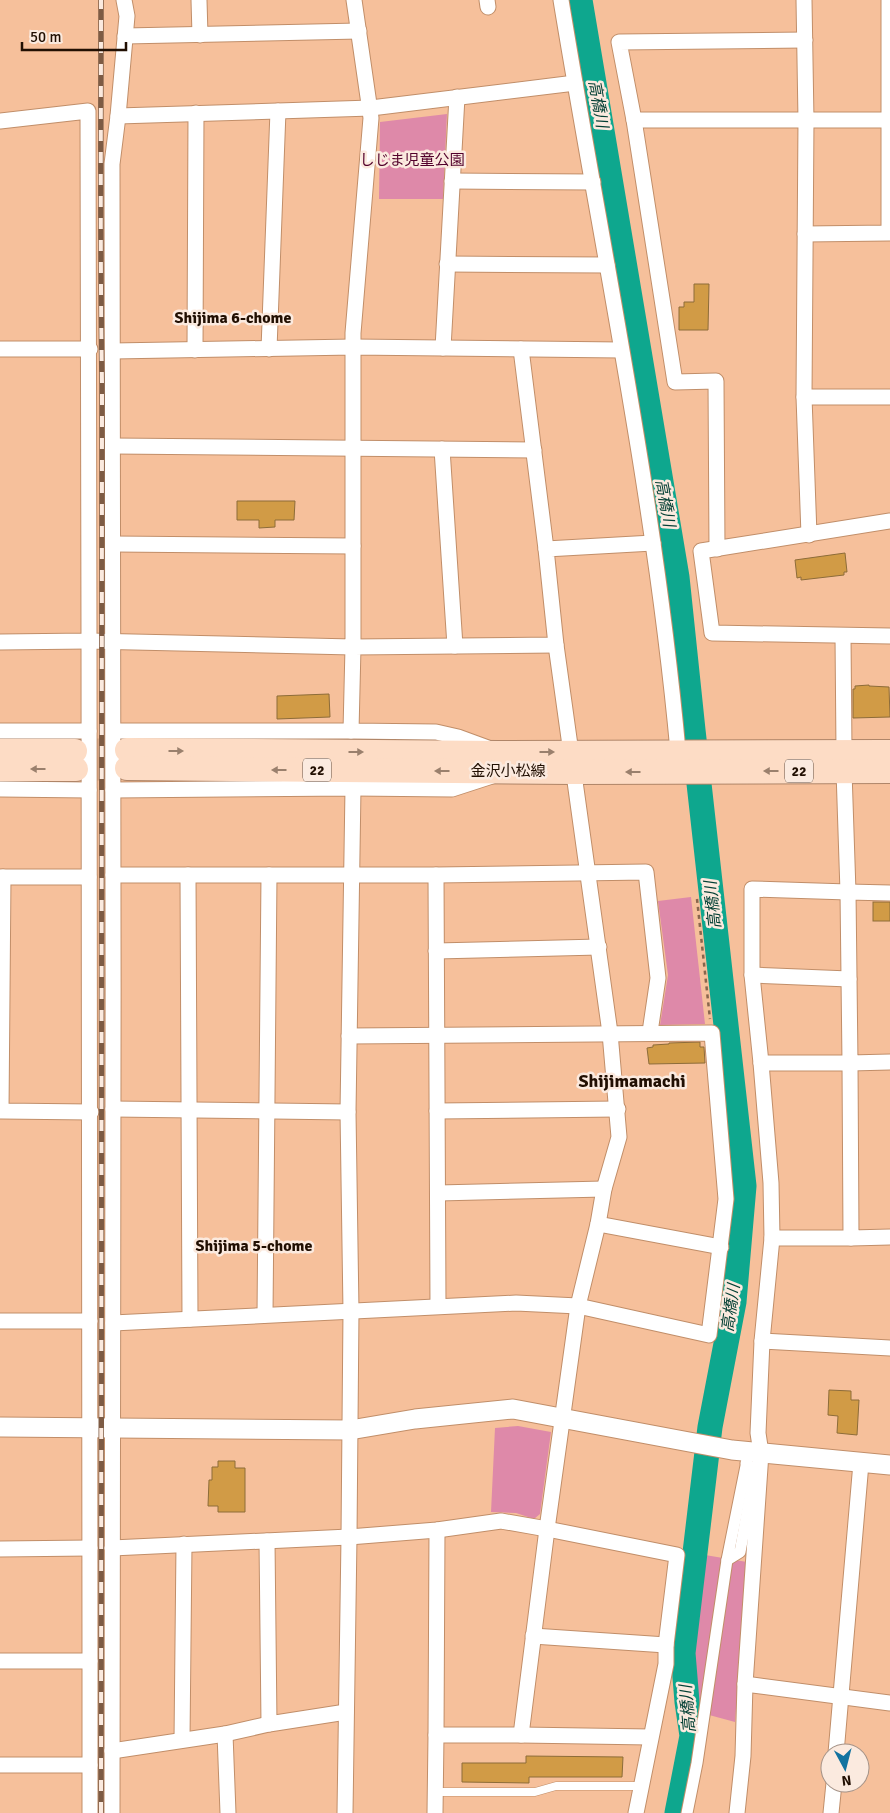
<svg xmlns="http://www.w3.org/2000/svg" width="890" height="1813" font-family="Signika,'Noto Sans JP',sans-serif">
<rect width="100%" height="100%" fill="#f6c09b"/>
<g fill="#de89a9">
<path d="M447,114L443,199H379L380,122Z"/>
<path d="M691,897L705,1024L660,1025L668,975L658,901Z"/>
<path d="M518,1426L551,1432L540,1514L534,1519L516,1513L491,1512L495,1428Z"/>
<path d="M705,1555L747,1562L735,1722L698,1712L691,1648Z"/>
</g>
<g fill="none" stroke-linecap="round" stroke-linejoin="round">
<path stroke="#0ea78e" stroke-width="25" d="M580,0L677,577L693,730L744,1186L734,1302L710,1427L683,1653L687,1702L692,1736L677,1813"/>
</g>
<g fill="#d19b46" stroke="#8d6c39">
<path d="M694,284H709L708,330H679V307H684V302H694Z"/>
<path d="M237,501H295L294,520H275V527L259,528V520H237Z"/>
<path d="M845,553L847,572H844V575L801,580V577L797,578L795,560Z"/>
<path d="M869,685V686L889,687L890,717L853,718V689H855V686Z"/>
<path d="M329,694L330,717L277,719V696Z"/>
<rect x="873" y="902" width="17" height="19"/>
<path d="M700,1042V1047H704L705,1063L649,1064L647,1048L653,1047V1045L669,1044V1043Z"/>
<path d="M829,1390L851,1391V1400H859L857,1435L837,1433L838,1416L828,1415Z"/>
<path d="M218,1461H235V1468H245V1512H218V1506H208L209,1480H212V1467H218Z"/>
<path d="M526,1756L623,1757L622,1777H529V1783L462,1782V1763H526Z"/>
</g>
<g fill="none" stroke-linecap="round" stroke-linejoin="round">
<g stroke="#d6a584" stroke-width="24" stroke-dasharray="24 12" stroke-linecap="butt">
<path d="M75,751L127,750"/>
<path d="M76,769L127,768"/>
</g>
<defs>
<path id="service" d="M435,1792H535L556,1786H642"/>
<g id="pedestrian">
<path d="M727,1560L740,1552L752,1486V1468L746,1463"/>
<path d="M687,1813L697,1763L727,1560L749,1451"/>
</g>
<g id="minor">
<path d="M199,0L200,35"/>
<path d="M487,0L488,7"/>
<path d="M561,0C602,250 655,499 678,751"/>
<path d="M804,0L806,120L804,397L809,535"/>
<path d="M125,36L359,31"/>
<path d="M118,116L371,108L575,83"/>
<path d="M634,120L619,42L805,40"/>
<path d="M0,121L88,111L89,641L0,642"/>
<path d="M452,181L593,182"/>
<path d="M805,234L889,233V0"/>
<path d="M447,264L607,265"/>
<path d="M443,348L457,97"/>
<path d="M0,349H90"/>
<path d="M269,349L278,111"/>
<path d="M521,349L546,549"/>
<path d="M195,350L196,113"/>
<path d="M113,351L353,347L621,350"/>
<path d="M804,397H890"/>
<path d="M113,446L534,450"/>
<path d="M442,449L455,646"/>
<path d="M890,521L701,551L712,633L890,636"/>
<path d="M114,544L353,546"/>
<path d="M717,549L716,381L675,382L634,120H890"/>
<path d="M843,636L844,751"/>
<path d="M0,731H89"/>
<path d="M114,731H351"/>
<path d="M488,748L458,737L436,732L351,731L353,647L556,645L546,549L653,543"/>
<path d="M844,771L848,892L752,889V975L761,1063H850L851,1238L890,1237"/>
<path d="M353,788L452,789L492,776"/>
<path d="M0,789L89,790"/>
<path d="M113,790L353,788L348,1112L351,1311L349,1537L345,1813"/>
<path d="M113,875H436L646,872L658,978L650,1032"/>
<path d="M188,875L190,1319"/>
<path d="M436,875L438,1306"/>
<path d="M0,877H89"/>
<path d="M3,877L1,1111L91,1112"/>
<path d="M890,893L848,892L850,1063L890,1062"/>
<path d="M436,951L599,947"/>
<path d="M752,975L849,979"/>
<path d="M761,1063L771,1183L772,1238H851"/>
<path d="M113,1109L348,1112"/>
<path d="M437,1111L618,1109"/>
<path d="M438,1193L604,1189"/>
<path d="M598,1224L721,1247"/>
<path d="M772,1238L762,1341L890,1348"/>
<path d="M265,1315L269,875"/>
<path d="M0,1321H90"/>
<path d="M113,1323L516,1303L578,1306L709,1335L726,1199L712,1033L349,1036"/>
<path d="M267,1541L269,1724L346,1712"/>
<path d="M112,1548L349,1537L437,1530L501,1521L547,1529L677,1555L666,1645V1664L636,1813"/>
<path d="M0,1549L90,1548"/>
<path d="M533,1636L666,1645"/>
<path d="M0,1661H90L89,641L353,647V333L371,118L354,0"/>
<path d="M90,1661V1813"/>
<path d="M745,1684L890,1703"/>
<path d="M225,1734L269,1724"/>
<path d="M436,1735L437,1530"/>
<path d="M521,1735L650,1737"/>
<path d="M182,1740L184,1544"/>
<path d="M112,1751L225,1734L228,1813"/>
<path d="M836,1753L861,1463"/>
<path d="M0,1765H90"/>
<path d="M112,1813C113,1263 114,714 112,164L118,116L127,16L124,0"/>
<path d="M435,1813L436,1735H521L547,1529L578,1306L598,1224L604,1189L619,1137L610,1033L556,645"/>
<path d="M737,1813L743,1756L745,1684L761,1453L758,1433L762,1341"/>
<path d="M831,1813L834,1783"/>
</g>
<path id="tertiary" d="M0,1427L350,1430L415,1419L513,1409L732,1450L890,1465"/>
<g id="primary">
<path d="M127,750L498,753L890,752"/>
<path d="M0,751H75"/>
<path d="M127,768L574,772L890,771"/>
<path d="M0,769H76"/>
</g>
</defs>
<use href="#service" stroke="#c18e69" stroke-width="9"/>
<use href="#pedestrian" stroke="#c18e69" stroke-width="13"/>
<use href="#minor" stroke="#c18e69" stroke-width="17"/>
<use href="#tertiary" stroke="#c18e69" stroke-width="21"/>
<use href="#primary" stroke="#af8568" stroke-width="26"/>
<path stroke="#89664d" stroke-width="2.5" stroke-dasharray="4 4" stroke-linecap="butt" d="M697,899L710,1019"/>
<use href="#service" stroke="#fff" stroke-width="8"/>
<use href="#pedestrian" stroke="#fff" stroke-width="11"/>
<use href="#minor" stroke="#fff" stroke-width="15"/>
<use href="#tertiary" stroke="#fff" stroke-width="19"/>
<use href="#primary" stroke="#fddcc5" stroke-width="24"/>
<defs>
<path id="rail" d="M101,1813L102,384C100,256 101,128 101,0"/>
</defs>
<use href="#rail" stroke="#7d5b44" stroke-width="5.5"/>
<use href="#rail" stroke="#fbeadf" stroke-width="4" stroke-dasharray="11" stroke-linecap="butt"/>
</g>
<defs><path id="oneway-solid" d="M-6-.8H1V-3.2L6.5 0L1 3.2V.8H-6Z" transform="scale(1.25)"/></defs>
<g fill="#9a806d">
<use href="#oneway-solid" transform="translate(176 751)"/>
<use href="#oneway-solid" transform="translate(356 752)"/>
<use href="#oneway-solid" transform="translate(547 752)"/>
<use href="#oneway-solid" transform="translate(38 769) rotate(180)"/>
<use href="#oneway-solid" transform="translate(279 770) rotate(-180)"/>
<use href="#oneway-solid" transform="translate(442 771) rotate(-180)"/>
<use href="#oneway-solid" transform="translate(771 771) rotate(180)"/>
<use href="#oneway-solid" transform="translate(633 772) rotate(180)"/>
</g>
<g text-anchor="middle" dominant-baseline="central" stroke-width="5" stroke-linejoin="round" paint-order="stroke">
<g fill="#fbeadf" stroke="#625144" stroke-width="1">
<rect x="303" y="758.5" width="28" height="23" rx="4"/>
<rect x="785" y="759.5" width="28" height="23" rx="4"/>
</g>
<g font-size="14" font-weight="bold" fill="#210f02">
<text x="317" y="770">22</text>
<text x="799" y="771">22</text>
</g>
<g font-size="15" fill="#52002b" stroke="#fbeadf">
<text x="412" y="160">しじま児童公園</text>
</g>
<g font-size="15" fill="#210f02" stroke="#fbeadf">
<text x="508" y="771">金沢小松線</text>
</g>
<g font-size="16" font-style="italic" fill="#044035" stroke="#fbeadf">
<text transform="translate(598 104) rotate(80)">高橋川</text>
<text transform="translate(665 503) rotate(80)">高橋川</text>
<text transform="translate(713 905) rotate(-96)">高橋川</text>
<text transform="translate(731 1308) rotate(-82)">高橋川</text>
<text transform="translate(688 1709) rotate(-95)">高橋川</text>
</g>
<g font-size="16" font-weight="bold" fill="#210f02" stroke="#fbeadf">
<text x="233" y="318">Shijima 6-chome</text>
<text x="254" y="1246">Shijima 5-chome</text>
</g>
<g font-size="18" font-weight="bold" fill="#210f02" stroke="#fbeadf">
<text x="632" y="1081">Shijimamachi</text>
</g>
</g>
<g transform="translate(845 1768) rotate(173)"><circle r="24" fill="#fbeadf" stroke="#a49287"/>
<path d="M0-4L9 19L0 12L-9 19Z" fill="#1273a0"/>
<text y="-8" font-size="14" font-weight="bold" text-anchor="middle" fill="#210f02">N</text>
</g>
<path d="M22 42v8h104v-8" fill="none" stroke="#210f02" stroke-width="2.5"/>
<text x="30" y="42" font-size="15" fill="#210f02" stroke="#fbeadf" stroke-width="4" paint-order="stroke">50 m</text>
</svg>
